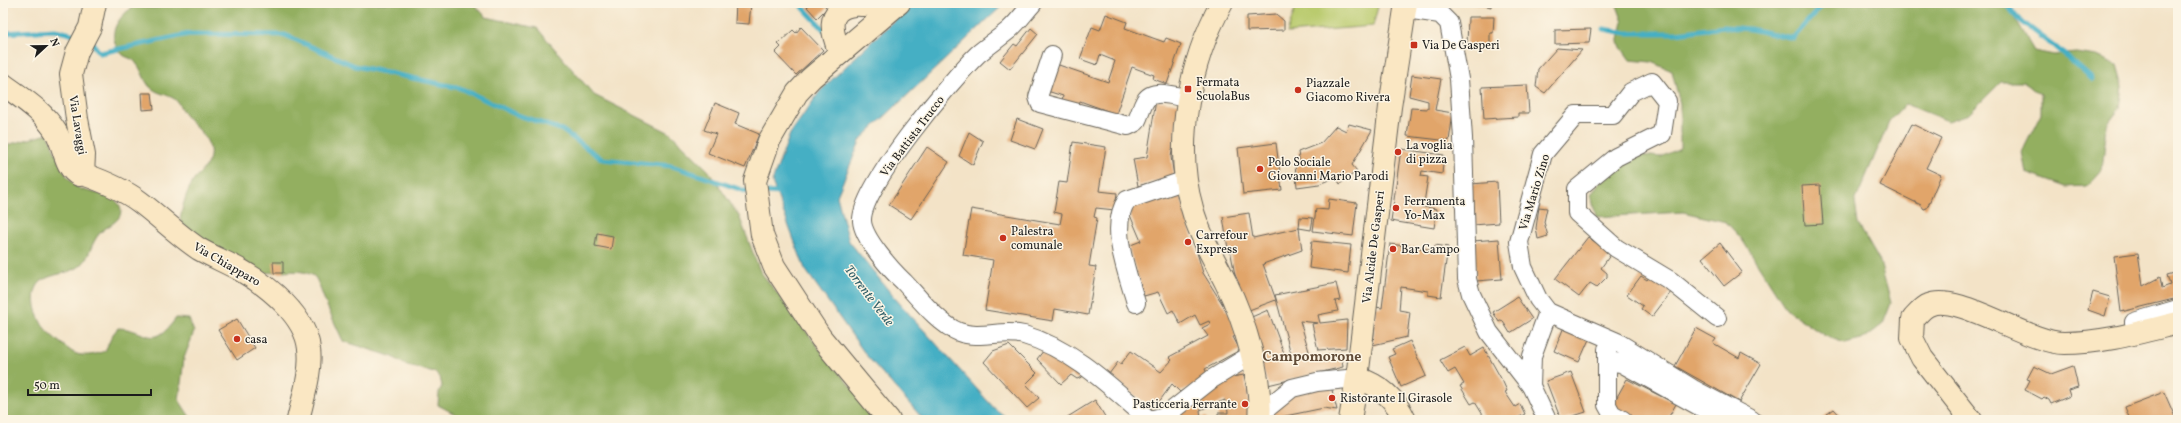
<svg xmlns="http://www.w3.org/2000/svg" width="2181" height="423" font-family="Vollkorn,serif">
  <style>
    .green { fill: #bacb6e; stroke: #6b7445 }
    .forest { fill: #93af61; stroke: #58663e }
    .water { fill: #45afc4; stroke: #306670 }
    .lines { fill: none; stroke-linecap: round; stroke-linejoin: round }
    .stream { stroke: #45afc4; stroke-width: 5 }
    .building { fill: #e1a56b }
    .street-casing { stroke: #676258; stroke-width: 20 }
    .secondary-casing { stroke: #676258; stroke-width: 24 }
    .street { stroke: #fff; stroke-width: 18 }
    .secondary { stroke: #fae7c3; stroke-width: 22 }
    .poi-dot { fill: #c8321e; stroke: #fcf5e5; stroke-width: 1.5 }
    .labels { text-anchor: middle; stroke-width: 3; stroke-linejoin: round; paint-order: stroke }
    .poi-label { font-size: 12px; fill: #1c1c1c; stroke: #fcf5e5; text-anchor: start }
    .street-label { font-size: 12px; fill: #1c1c1c; stroke: #fcf5e5 }
    .water-label { font-size: 13px; font-style: italic; fill: #2e5e68; stroke: #fcf5e5 }
    .quarter-label { font-size: 14px; font-weight: bold; fill: #614c38; stroke: #fcf5e5 }
  </style>
  <rect width="100%" height="100%" fill="#fcf5e5"/>
  <filter id="ink" filterUnits="userSpaceOnUse"><feTurbulence type="fractalNoise" baseFrequency=".025" numOctaves="2"/><feDisplacementMap in="SourceGraphic" scale="8" xChannelSelector="R" yChannelSelector="G"/><feConvolveMatrix kernelMatrix="1 2 1 2 8 2 1 2 1" color-interpolation-filters="sRGB"/></filter>
  <filter id="wash" filterUnits="userSpaceOnUse"><feTurbulence type="fractalNoise" baseFrequency=".012" numOctaves="4" result="noise"/><feDisplacementMap in="SourceGraphic" scale="16" xChannelSelector="R" yChannelSelector="G"/><feGaussianBlur stdDeviation="0.9" result="paint"/><feColorMatrix in="noise" values="0 0 0 0 0 0 0 0 0 0 0 0 0 0 0 0 0 1.4 0 .05"/><feComposite in="paint" operator="in"/></filter>
  <g filter="url(#wash)">
    <rect width="100%" height="100%" fill="#f3e3c7"/>
    <polygon class="green" points="1297,3 1379,3 1373,26 1287,33"/>
    <g class="forest">
      <path d="M 162,3 L 299,3 L 312,8 L 319,3 L 473,3 L 486,17 L 537,28 L 594,95 L 670,133 L 708,170 L 739,216 L 760,271 L 825,356 L 879,420 L 466,420 L 438,405 L 439,392 L 442,386 L 440,377 L 435,372 L 407,366 L 393,357 L 343,341 C 335,323 326,306 320,288 C 318,284 317,277 312,275 C 298,267 276,275 261,272 C 244,269 188,235 180,220 C 182,209 185,195 191,185 C 197,173 213,165 210,149 C 207,134 194,126 185,115 C 181,110 179,101 173,98 C 164,93 157,94 149,86 C 143,79 142,69 136,63 C 133,58 127,58 123,55 C 104,36 117,18 134,6 L 154,8 L 161,6 Z"/>
      <polygon points="1616,3 2012,3 2011,12 2034,51 2054,55 2076,53 2097,56 2117,65 2123,86 2120,108 2107,125 2102,170 2087,186 2066,187 2026,173 2022,152 2041,114 2041,94 2023,82 2001,82 1969,114 1948,121 1905,104 1890,120 1855,202 1858,224 1880,262 1891,303 1883,324 1865,338 1845,343 1825,336 1787,310 1741,238 1726,222 1683,212 1596,217 1591,195 1603,177 1639,155 1661,157 1680,148 1680,104 1672,71 1651,62 1630,60 1618,43 1623,22"/>
      <path d="M 48,134 C 55,150 62,176 77,187 C 87,195 121,191 121,212 C 120,222 105,227 100,233 C 91,242 89,260 80,266 C 70,274 54,273 43,280 C 27,291 36,319 47,331 C 54,338 63,345 71,351 C 80,358 95,355 105,351 L 113,334 L 118,328 C 148,329 152,352 176,318 L 189,319 L 194,332 L 184,358 L 179,400 L 192,420 L 3,420 L 3,146 Z"/>
    </g>
    <polygon class="water" points="912,3 1005,3 861,139 837,196 849,241 893,296 994,408 1010,420 924,420 866,355 805,269 772,182 790,134 820,91"/>
    <g class="lines">
      <g class="stream">
        <polyline points="799,3 827,33"/>
        <polyline points="2006,3 2017,18 2053,45 2092,79"/>
        <polyline points="1604,29 1626,33 1676,33 1724,27 1750,29 1793,38 1824,3"/>
        <polyline points="3,33 55,30 79,36"/>
        <polyline points="90,40 100,53 189,34 285,35 355,66 460,88 515,114 562,130 602,159 672,166 745,191 750,192"/>
        <polyline points="762,192 782,193"/>
      </g>
    </g>
    <g id="blocks">
      <g class="building">
        <polygon points="736,3 751,4 749,24 735,23"/>
        <polygon points="811,3 822,3 827,8 817,18 807,7"/>
        <polygon points="1474,3 1491,3 1491,7"/>
        <polygon points="1106,14 1127,22 1125,28 1164,42 1166,38 1181,44 1167,84 1153,79 1154,75 1132,67 1116,114 1080,101 1078,107 1062,101 1063,96 1044,90 1053,63 1108,82 1115,61 1100,55 1097,65 1080,59 1092,27 1100,30"/>
        <polygon points="1276,14 1284,21 1284,30 1247,31 1247,16"/>
        <polygon points="1468,17 1494,17 1493,33 1490,33 1490,48 1467,47"/>
        <polygon points="801,27 823,50 796,75 775,53 781,47 778,44 793,30 796,33"/>
        <polygon points="1031,28 1038,34 1010,69 1000,61 1014,44 1017,46"/>
        <polygon points="1591,29 1589,43 1555,44 1555,30"/>
        <polygon points="1557,48 1582,50 1545,93 1536,87 1538,69"/>
        <polygon points="1412,75 1441,79 1435,110 1453,113 1449,141 1407,136 1411,108 1428,109 1428,101 1409,96"/>
        <polygon points="1527,85 1529,113 1518,113 1518,117 1484,119 1482,87"/>
        <polygon points="142,93 152,93 154,109 143,110"/>
        <polygon points="1156,100 1180,104 1171,157 1174,176 1138,186 1133,159 1147,157"/>
        <polygon points="715,103 739,113 735,124 759,134 745,168 708,153 716,134 704,130"/>
        <polygon points="1017,119 1043,129 1035,149 1010,140"/>
        <polygon points="1349,124 1372,130 1352,165 1357,171 1340,184 1336,177 1319,184 1297,187 1295,164 1300,164 1298,152 1321,143 1336,126 1346,131"/>
        <polygon points="1912,124 1941,138 1926,168 1941,175 1927,208 1924,209 1921,205 1880,185"/>
        <polygon points="969,132 983,141 973,165 959,156"/>
        <polygon points="1073,142 1106,147 1099,191 1117,193 1115,210 1096,208 1094,217 1097,218 1089,266 1096,267 1088,315 1055,309 1053,321 985,310 993,260 963,255 971,209 1060,224 1062,214 1054,212 1059,182 1067,183"/>
        <polygon points="1276,143 1282,190 1243,194 1238,148"/>
        <polygon points="927,147 949,162 911,219 889,205"/>
        <polygon points="1401,149 1444,155 1442,174 1422,171 1421,176 1428,177 1424,203 1417,202 1417,206 1437,209 1434,228 1391,221"/>
        <polygon points="1497,182 1499,223 1473,225 1471,184"/>
        <polygon points="1820,185 1823,224 1805,225 1802,186"/>
        <polygon points="1179,191 1203,273 1230,316 1237,336 1233,337 1240,350 1205,369 1209,378 1180,392 1172,384 1153,410 1109,374 1118,362 1121,364 1131,351 1161,372 1172,360 1169,357 1208,336 1202,328 1210,324 1209,321 1200,325 1195,315 1180,324 1173,310 1168,313 1158,292 1144,296 1128,246 1141,241 1127,208"/>
        <polygon points="1329,199 1357,203 1353,236 1313,231 1316,209 1328,210"/>
        <polygon points="1539,207 1547,208 1544,222 1548,236 1538,239 1536,228"/>
        <polygon points="1249,213 1253,238 1299,228 1302,250 1263,264 1276,300 1249,310 1235,275 1230,249 1228,249 1223,217"/>
        <polygon points="1300,217 1313,218 1311,230 1299,228"/>
        <polygon points="597,233 613,236 611,249 595,246"/>
        <polygon points="1588,237 1611,254 1601,268 1607,273 1607,277 1597,287 1590,283 1579,297 1555,279"/>
        <polygon points="1499,239 1502,279 1476,281 1473,241"/>
        <polygon points="1312,241 1351,245 1348,273 1309,268"/>
        <polygon points="1720,243 1742,272 1724,286 1702,258"/>
        <polygon points="1390,244 1434,250 1435,245 1448,247 1441,297 1428,295 1428,291 1401,287 1399,310 1410,312 1407,337 1373,345 1376,307 1382,308"/>
        <polygon points="2138,253 2143,286 2160,277 2162,288 2170,285 2167,275 2178,272 2178,298 2121,312 2114,256"/>
        <polygon points="273,262 283,262 283,273 274,273"/>
        <polygon points="1641,276 1647,280 1650,276 1671,292 1652,317 1641,309 1643,306 1627,295"/>
        <polygon points="1336,283 1340,300 1335,301 1338,311 1318,315 1320,323 1347,320 1346,348 1318,350 1312,324 1318,323 1300,321 1311,358 1341,353 1343,367 1268,385 1247,319 1268,310 1285,356 1291,354 1275,295"/>
        <polygon points="2093,292 2110,297 2105,316 2088,310"/>
        <polygon points="1517,297 1532,319 1510,333 1502,320 1499,322 1493,312"/>
        <polygon points="237,319 255,348 237,360 218,330"/>
        <polygon points="1564,327 1590,337 1579,362 1554,351"/>
        <polygon points="1696,328 1716,339 1713,343 1739,358 1741,353 1761,364 1739,402 1675,366"/>
        <polygon points="1410,341 1426,376 1401,387 1388,357 1395,354 1392,349"/>
        <polygon points="1009,345 1037,373 1026,384 1039,398 1027,408 984,362 993,351"/>
        <polygon points="1465,347 1470,356 1484,348 1503,382 1507,391 1505,392 1515,407 1520,404 1525,414 1514,420 1486,420 1475,402 1471,404 1460,386 1464,384 1455,369 1448,373 1440,360"/>
        <polygon points="1044,350 1089,374 1077,379 1071,375 1061,384 1037,359"/>
        <polygon points="2034,366 2051,374 2073,366 2078,387 2068,390 2070,396 2051,404 2049,400 2044,397 2042,399 2025,390 2030,380 2027,379"/>
        <polygon points="1571,372 1586,412 1561,420 1546,381"/>
        <polygon points="1244,375 1249,400 1249,420 1218,420 1218,413 1228,413 1227,404 1225,404 1225,400 1200,410 1201,418 1206,417 1207,420 1173,420 1213,380"/>
        <polygon points="1627,379 1676,404 1667,420 1639,420 1612,406"/>
        <polygon points="1331,386 1337,410 1324,408 1266,420 1290,394"/>
        <polygon points="2164,392 2175,417 2168,420 2130,420 2125,407"/>
        <polygon points="1095,400 1107,420 1068,420 1066,418"/>
        <polygon points="1834,409 1844,420 1819,420"/>
      </g>
    </g>
  </g>
  <g filter="url(#ink)">
    <use href="#blocks" fill-opacity="0" stroke="#676258" stroke-width="1"/>
    <g class="lines">
      <g class="street-casing">
        <g id="street">
          <path d="M 1033,3 C 1025,12 1018,22 1009,30 C 999,38 988,46 978,54 C 952,79 860,188 862,221 C 863,238 891,270 904,282 C 918,297 940,325 959,332 C 980,340 1003,329 1024,335 C 1073,349 1112,388 1149,420"/>
          <polyline points="1406,9 1440,14 1449,23 1459,79 1463,138 1467,279 1471,294 1489,332 1531,386 1547,420"/>
          <path d="M 1052,55 L 1038,97 L 1040,103 L 1128,126 L 1136,122 C 1140,115 1141,108 1145,101 C 1153,87 1177,97 1190,99"/>
          <path d="M 1136,303 C 1128,274 1108,227 1127,200 L 1186,180"/>
          <polyline points="1717,318 1671,281 1616,248 1577,213 1577,189 1616,157 1662,134 1667,101 1652,82 1631,92 1613,115 1576,115 1543,154 1519,242 1523,267 1538,299 1548,312 1617,342 1693,389 1752,420"/>
          <polyline points="2134,322 2178,309"/>
          <polyline points="1607,349 1607,405 1612,414 1623,420"/>
          <polyline points="1607,361 1621,363 1724,420"/>
          <polyline points="1531,386 1532,356 1548,312"/>
          <polyline points="1260,414 1292,388 1317,382 1357,378"/>
          <polyline points="1150,420 1165,416 1212,379 1251,355"/>
        </g>
      </g>
      <g class="secondary-casing">
        <g id="secondary">
          <path d="M 1222,3 C 1190,60 1173,144 1192,208 C 1199,234 1214,259 1226,283 C 1244,319 1263,379 1259,420"/>
          <path d="M 840,53 C 832,34 824,9 854,5 C 861,4 868,7 875,3"/>
          <path d="M 3,84 C 23,99 43,111 56,132 C 64,145 65,169 79,175 L 83,174"/>
          <path d="M 83,174 C 103,181 123,189 140,202 C 160,217 178,235 199,249 C 213,257 228,263 242,271 C 268,286 306,316 309,349 C 312,371 303,398 298,420"/>
          <polyline points="83,174 84,155 77,119 71,74 77,52 90,27 95,3"/>
          <path d="M 1357,378 C 1380,385 1395,398 1405,420"/>
          <polyline points="889,420 821,338 774,266 762,235 755,181 769,141 797,93 811,78 899,3"/>
          <polyline points="1350,420 1357,378 1390,107 1406,3"/>
          <path d="M 1971,420 L 1922,358 L 1912,338 L 1913,319 C 1917,315 1923,307 1929,305 C 1957,292 2028,343 2064,343 C 2103,343 2141,332 2178,323"/>
        </g>
      </g>
      <use href="#street" class="street"/>
      <use href="#secondary" class="secondary"/>
    </g>
  </g>
  <g class="poi-dot">
    <rect x="1410" y="41" width="8" height="8" rx="2"/>
    <rect x="1184" y="85" width="8" height="8" rx="2"/>
    <circle cx="1298" cy="90" r="4"/>
    <circle cx="1398" cy="152" r="4"/>
    <circle cx="1260" cy="169" r="4"/>
    <circle cx="1396" cy="208" r="4"/>
    <circle cx="1003" cy="238" r="4"/>
    <circle cx="1188" cy="242" r="4"/>
    <circle cx="1393" cy="249" r="4"/>
    <circle cx="237" cy="339" r="4"/>
    <circle cx="1332" cy="398" r="4"/>
    <circle cx="1245" cy="404" r="4"/>
  </g>
  <g class="labels">
    <g class="poi-label">
      <text x="1422" y="49">Via De Gasperi</text>
      <text x="1196" y="86">Fermata<tspan x="1196" dy="14">ScuolaBus</tspan></text>
      <text x="1306" y="87">Piazzale<tspan x="1306" dy="14">Giacomo Rivera</tspan></text>
      <text x="1406" y="149">La voglia<tspan x="1406" dy="14">di pizza</tspan></text>
      <text x="1268" y="166">Polo Sociale<tspan x="1268" dy="14">Giovanni Mario Parodi</tspan></text>
      <text x="1404" y="205">Ferramenta<tspan x="1404" dy="14">Yo-Max</tspan></text>
      <text x="1011" y="235">Palestra<tspan x="1011" dy="14">comunale</tspan></text>
      <text x="1196" y="239">Carrefour<tspan x="1196" dy="14">Express</tspan></text>
      <text x="1401" y="253">Bar Campo</text>
      <text x="245" y="343">casa</text>
      <text x="1340" y="402">Ristorante Il Girasole</text>
      <text x="1237" y="408" text-anchor="end">Pasticceria Ferrante</text>
    </g>
    <g class="street-label">
      <text transform="translate(78 125) rotate(81)" y="4">Via Lavaggi</text>
      <text transform="translate(912 136) rotate(-53)" y="4">Via Battista Trucco</text>
      <text transform="translate(1534 192) rotate(-73)" y="4">Via Mario Zino</text>
      <text transform="translate(1373 247) rotate(-83)" y="4">Via Alcide De Gasperi</text>
      <text transform="translate(227 264) rotate(30)" y="4">Via Chiapparo</text>
    </g>
    <g class="water-label">
      <text transform="translate(870 295) rotate(53)" y="5">Torrente Verde</text>
    </g>
    <g class="quarter-label">
      <text x="1312" y="361">Campomorone</text>
    </g>
  </g>
  <rect width="2181" height="423" fill="none" stroke="#fcf5e5" stroke-width="16"/>
  <g transform="translate(46 46) rotate(68)" stroke="#fcf5e5" stroke-width="3" paint-order="stroke">
  <path d="M0-3L7 15L0 10L-7 15Z" fill="#1c1c1c"/>
  <text y="-6" font-size="11" font-weight="bold" text-anchor="middle" fill="#1c1c1c">N</text>
  </g>
  <path d="M28 389v6h123v-6" fill="none" stroke="#1c1c1c" stroke-width="2"/>
  <text x="34" y="389" font-size="12" fill="#1c1c1c" stroke="#fcf5e5" stroke-width="3" paint-order="stroke">50 m</text>
</svg>
